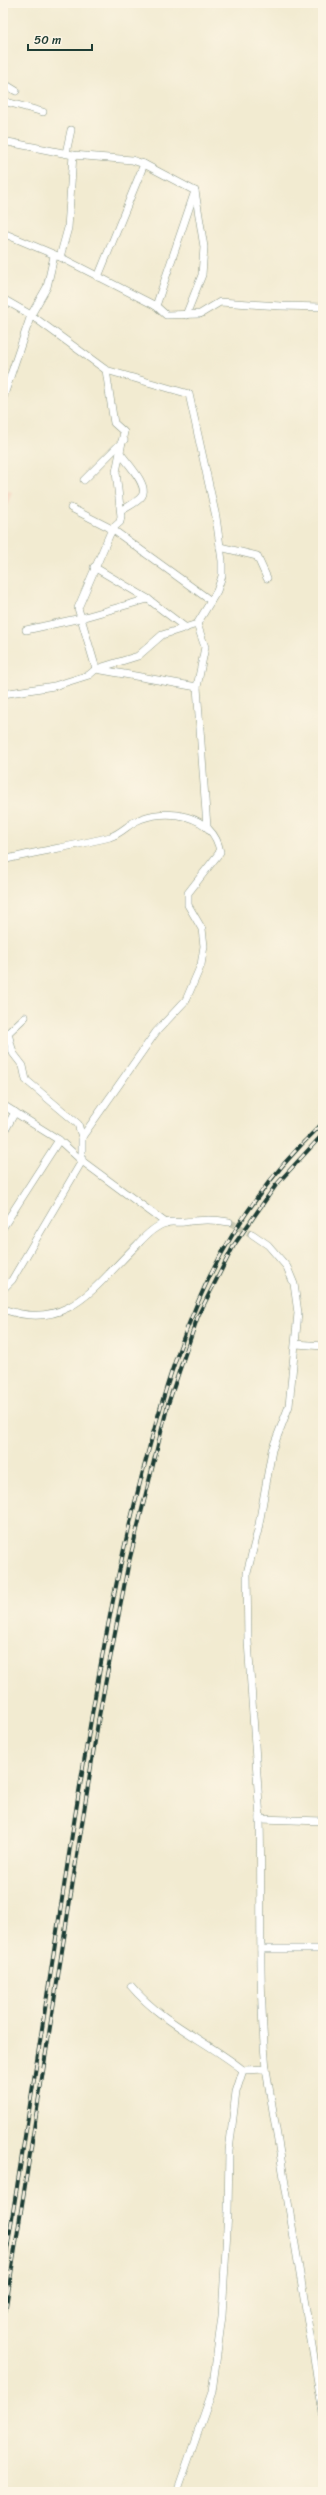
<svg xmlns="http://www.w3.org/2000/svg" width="326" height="2495" font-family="Sriracha,sans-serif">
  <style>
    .built { fill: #f3d4bf }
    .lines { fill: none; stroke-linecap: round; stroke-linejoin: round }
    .street-tunnel { stroke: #c8c8b2; stroke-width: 7; stroke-dasharray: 7 3.5; stroke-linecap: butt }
    .street-casing { stroke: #889482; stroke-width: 8 }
    .street { stroke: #fff; stroke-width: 7 }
    .rail-casing { stroke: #1f3d34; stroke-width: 4 }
    .rail { stroke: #fcf5e5; stroke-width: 2.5; stroke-dasharray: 8; stroke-linecap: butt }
  </style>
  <rect width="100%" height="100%" fill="#fcf5e5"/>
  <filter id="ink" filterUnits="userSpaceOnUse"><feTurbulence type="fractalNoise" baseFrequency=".025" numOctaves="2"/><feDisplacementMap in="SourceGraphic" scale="8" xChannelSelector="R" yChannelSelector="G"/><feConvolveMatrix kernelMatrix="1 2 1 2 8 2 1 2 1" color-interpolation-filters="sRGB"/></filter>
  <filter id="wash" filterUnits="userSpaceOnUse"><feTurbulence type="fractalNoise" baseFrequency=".012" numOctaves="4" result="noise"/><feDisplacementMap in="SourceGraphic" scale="16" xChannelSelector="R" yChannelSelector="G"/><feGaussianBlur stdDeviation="0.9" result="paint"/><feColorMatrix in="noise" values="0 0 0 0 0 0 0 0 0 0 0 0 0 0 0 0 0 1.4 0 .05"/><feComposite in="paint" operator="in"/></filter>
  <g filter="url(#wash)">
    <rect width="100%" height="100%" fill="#f2ebd1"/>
    <polygon class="built" points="3,489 12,492 3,517"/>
  </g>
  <g filter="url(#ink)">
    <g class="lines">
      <polyline class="street-tunnel" points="229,1222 252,1234"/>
      <g class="street-casing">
        <g id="street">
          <polyline points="3,83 16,91"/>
          <polyline points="3,101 43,112"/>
          <polyline points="3,141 73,155 132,160 144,164 98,277"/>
          <polyline points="66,153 71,130"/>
          <polyline points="144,164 195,191 156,306"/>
          <polyline points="3,233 60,257 156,306 166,315 200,314 220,302 281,306 323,307"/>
          <polyline points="60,257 68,228 73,155"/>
          <polyline points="3,299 31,315 106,370 189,394 216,517 222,561 222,576 217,591 197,624 162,635 138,656 96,669 89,675 54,686 3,694"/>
          <polyline points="186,315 202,275 204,247 195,191"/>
          <polyline points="3,398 31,315 47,287 54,256"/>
          <path d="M 121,454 C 127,463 149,485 142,496 C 138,502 127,507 121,511"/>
          <polyline points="84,480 124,440"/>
          <polyline points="71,508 112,529 120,522 121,516 116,472 124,432 114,423 113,417 106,370"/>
          <polyline points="220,547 257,556 267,578"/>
          <polyline points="94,567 148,599 186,628"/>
          <polyline points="148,599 81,618 78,608 112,529 211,601"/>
          <polyline points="197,624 205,647 197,687 207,827"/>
          <polyline points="26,630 81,618 96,669 197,687"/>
          <path d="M 3,860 C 39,851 75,846 110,837 C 120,834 128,825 136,821 C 166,807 214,814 220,852 L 188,893 L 188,905 L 202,929 L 204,946 L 201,965 L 186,1000 L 156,1032 L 82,1137 L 82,1161 L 12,1280 L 3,1289"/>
          <polyline points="25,1017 8,1033 13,1053 23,1066 26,1080 78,1124 82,1137"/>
          <polyline points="3,1105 59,1140 82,1161 166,1223"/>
          <polyline points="3,1134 15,1112"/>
          <polyline points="3,1227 59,1140"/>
          <polyline points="252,1234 268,1245 287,1267 294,1284 298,1313 289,1406 272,1450 258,1530 247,1573 248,1641 260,1819 323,1821"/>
          <path d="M 3,1309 C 69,1333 96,1284 137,1245 C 144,1237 155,1226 166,1223 C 171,1221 178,1223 184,1222 C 200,1220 212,1219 229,1222"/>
          <polyline points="296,1344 323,1346"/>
          <polyline points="261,1949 323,1949"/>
          <path d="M 131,1986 C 162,2023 207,2041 243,2070"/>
          <polyline points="266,2069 323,2413"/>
          <path d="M 177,2492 L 212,2392 L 222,2316 L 228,2212 L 229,2151 L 236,2092 L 243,2070 L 266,2069 C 258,1986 262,1903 260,1819"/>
        </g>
      </g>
      <use href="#street" class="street"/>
      <g class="rail-casing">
        <g id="rail">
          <path d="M 3,2275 C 26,2130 49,1986 71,1841 C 91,1718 110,1596 142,1475 C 178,1336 215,1225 323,1123"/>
          <polyline points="3,2325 99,1716 128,1566 168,1404 198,1316 234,1245 276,1185 323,1134"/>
        </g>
      </g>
      <use href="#rail" class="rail"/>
    </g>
  </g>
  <rect width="326" height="2495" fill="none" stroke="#fcf5e5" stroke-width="16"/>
  <path d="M28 44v6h64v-6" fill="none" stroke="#1f3d34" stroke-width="2"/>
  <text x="34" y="44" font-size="12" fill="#1f3d34" stroke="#fcf5e5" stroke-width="3" paint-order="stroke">50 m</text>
</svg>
